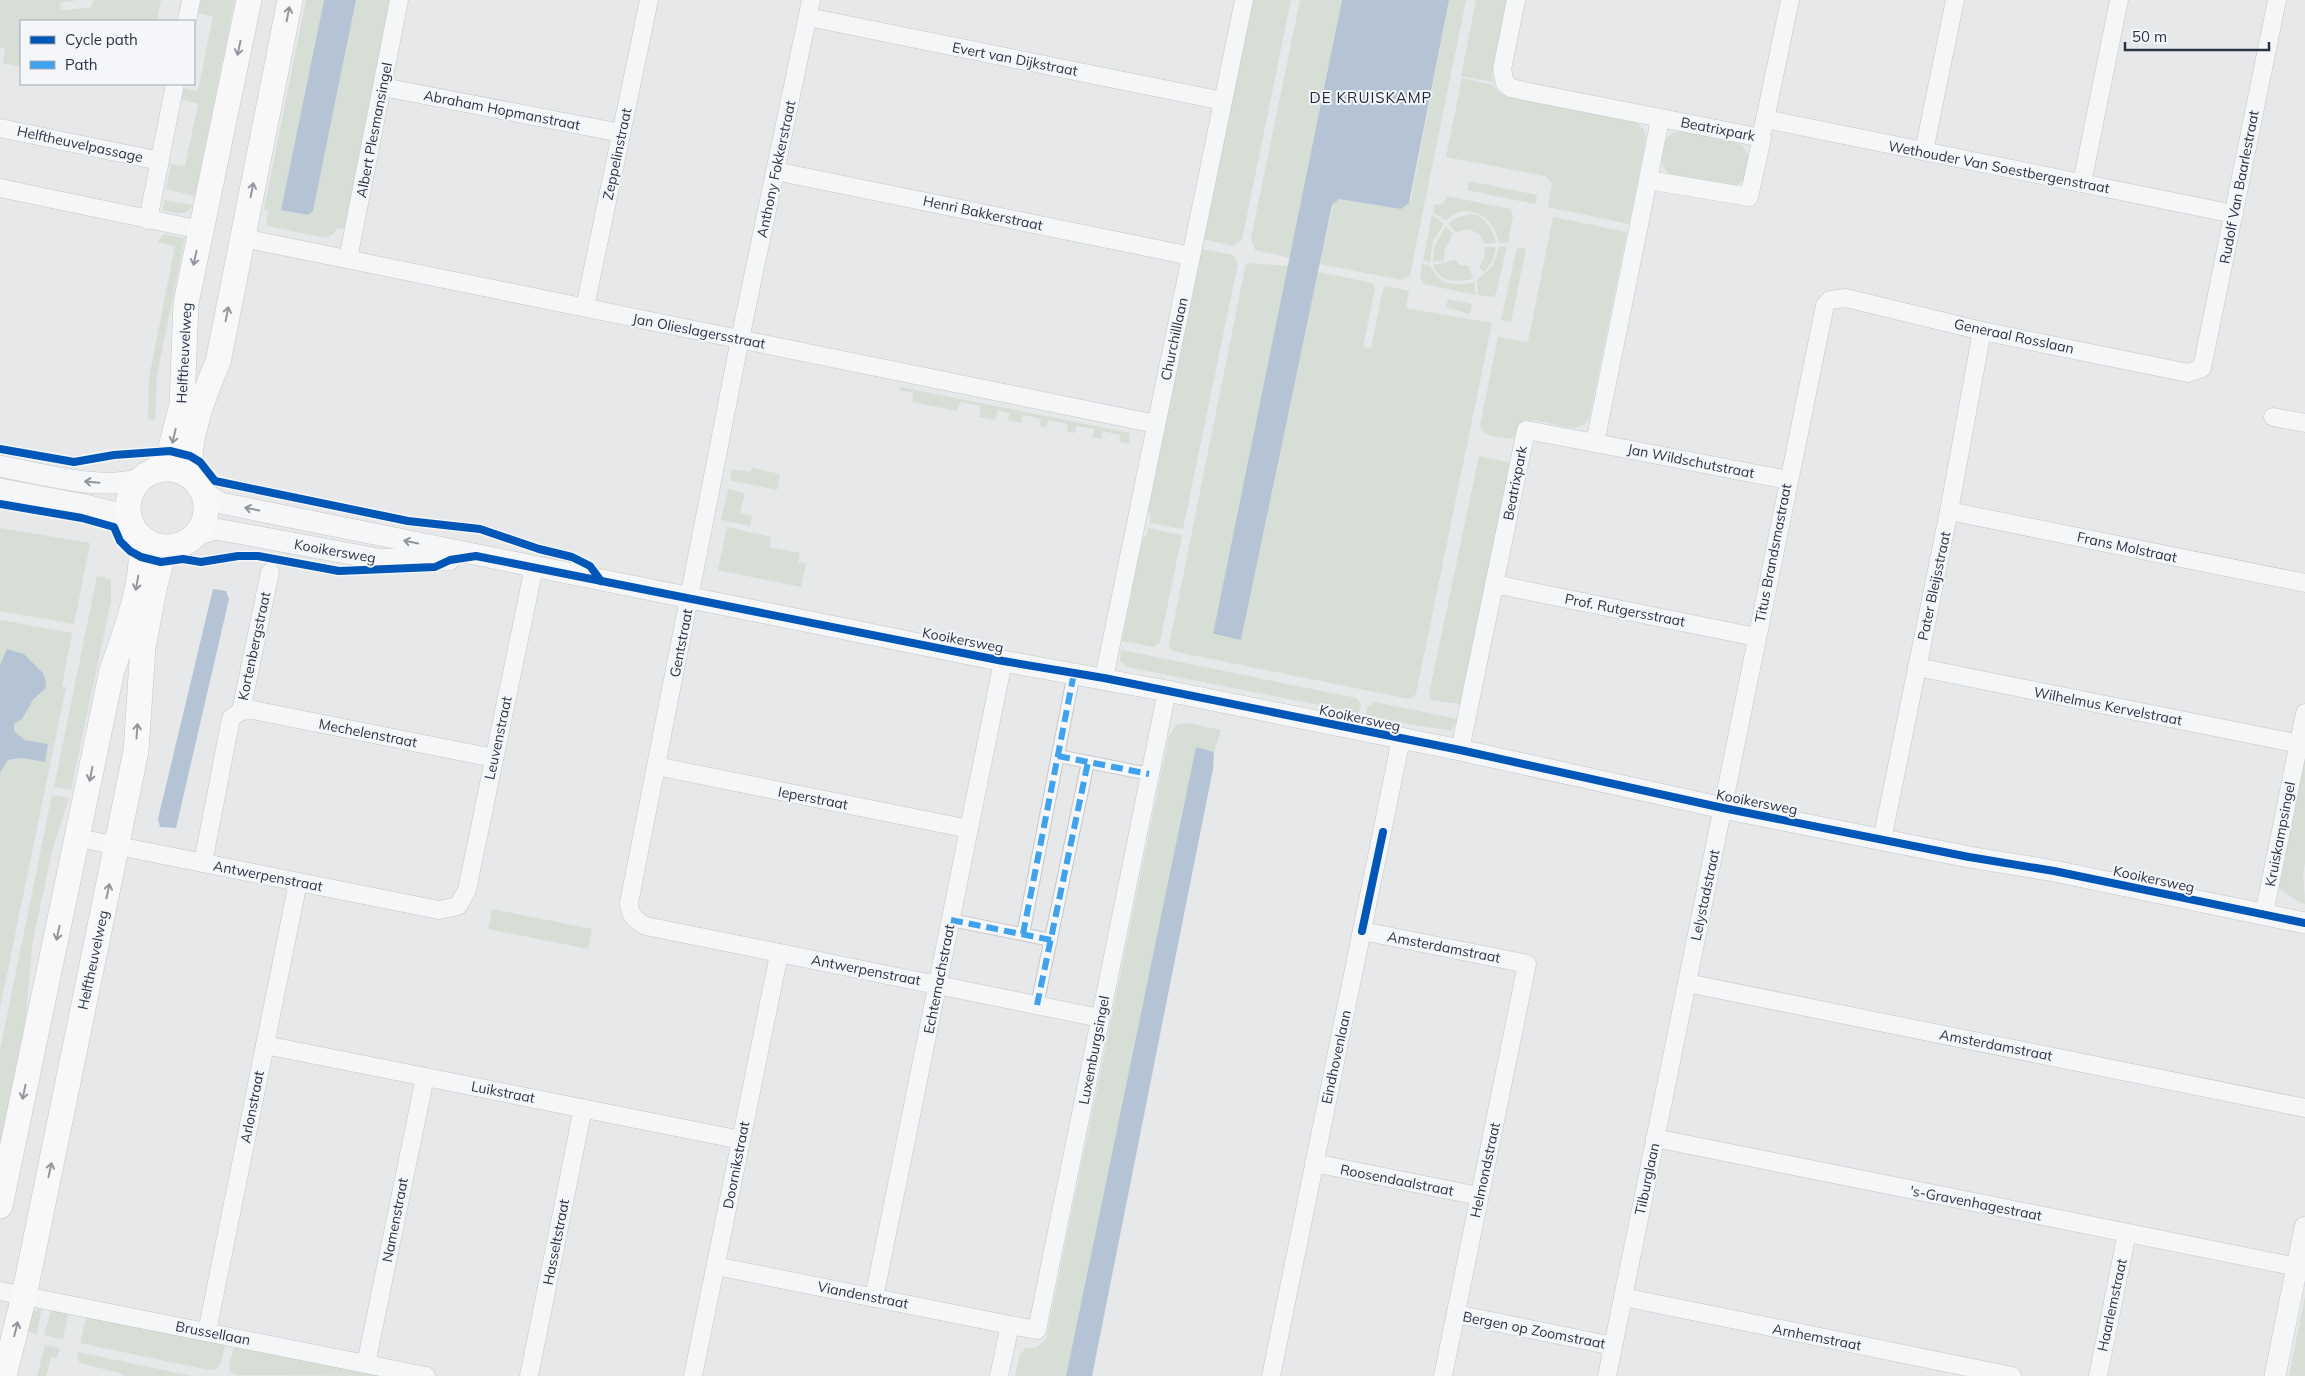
<svg xmlns="http://www.w3.org/2000/svg" width="2305" height="1376" font-family="Mulish,sans-serif">
  <style>
    .green { fill: #d6ded6 }
    .water { fill: #b4c4d5 }
    .lines { fill: none; stroke-linecap: round; stroke-linejoin: round }
    .pedestrian-casing { stroke: #c4c6c8; stroke-width: 14 }
    .minor-casing { stroke: #c4c6c8; stroke-width: 19 }
    .tertiary-casing { stroke: #c4c6c8; stroke-width: 22 }
    .secondary-casing { stroke: #c4c6c8; stroke-width: 26 }
    .pedestrian { stroke: #f5f6f7; stroke-width: 12 }
    .minor { stroke: #f5f6f7; stroke-width: 18 }
    .tertiary { stroke: #f5f6f7; stroke-width: 21 }
    .secondary { stroke: #f8f8f8; stroke-width: 25 }
    .quiet { stroke: #3ea3ec; stroke-width: 6; stroke-dasharray: 12 6; stroke-linecap: butt }
    .cycleway-casing { stroke: #f4f6f9; stroke-width: 11 }
    .cycleway { stroke: #0057b8; stroke-width: 8 }
    .oneway { stroke: #92969e }
    .oneway2 { stroke: #90959e }
    .labels { text-anchor: middle; stroke-width: 4; stroke-linejoin: round; paint-order: stroke }
    .street-label { font-size: 14px; fill: #2b3445; stroke: #f4f6f9 }
    .neighbourhood-label { font-size: 15px; letter-spacing: 1px; fill: #1d2536; stroke: #f4f6f9 }
  </style>
  <rect width="100%" height="100%" fill="#e6e8ea"/>
  <g class="green">
    <polygon points="0,0 78,0 60,3 61,11 91,7 94,0 161,0 157,21 21,21 21,67 3,63 5,49 0,48"/>
    <polygon points="201,0 235,0 195,196 166,189 171,164 185,166 198,104 180,99 182,88 198,91 213,16 198,13"/>
    <polygon points="306,0 324,0 281,210 308,215 313,211 356,0 391,0 344,229 337,228 333,234 326,238 267,226 266,222 269,211 264,209"/>
    <polygon points="1253,0 1291,0 1242,240 1232,246 1204,239"/>
    <polygon points="1300,0 1342,0 1291,258 1255,250 1251,238"/>
    <polygon points="1449,0 1466,0 1410,275 1402,280 1320,264 1334,201 1339,199 1401,209 1411,200"/>
    <polygon points="1476,0 1508,0 1492,75 1493,82 1461,76"/>
    <polygon points="1462,78 1493,85 1501,94 1637,123 1644,130 1646,138 1629,224 1548,207 1552,183 1545,176 1446,157"/>
    <path d="M 1682,131 L 1737,142 C 1746,149 1750,154 1748,165 C 1746,173 1745,181 1737,185 C 1726,190 1680,178 1668,173 C 1654,159 1661,132 1682,131 Z"/>
    <polygon points="1469,181 1537,195 1535,204 1467,190"/>
    <path d="M 1447,196 L 1510,209 L 1513,217 L 1508,243 L 1499,243 C 1494,217 1468,199 1446,221 L 1433,212 L 1434,205 L 1443,204 Z"/>
    <path d="M 164,200 L 193,205 C 186,218 174,213 162,210 Z"/>
    <path d="M 1469,214 C 1485,215 1493,229 1496,243 L 1485,244 L 1480,235 L 1470,229 L 1456,232 L 1448,224 L 1454,219 Z"/>
    <polygon points="1432,215 1444,224 1433,241 1430,262 1423,261"/>
    <path d="M 1553,217 L 1627,232 L 1590,415 C 1577,452 1524,393 1514,439 C 1502,437 1483,438 1480,425 L 1498,337 L 1528,342 Z"/>
    <polygon points="1446,226 1453,234 1445,249 1444,260 1433,262 1434,247"/>
    <polygon points="163,234 185,238 157,375 155,421 148,419 149,377 175,246 158,242"/>
    <polygon points="1507,246 1496,294 1492,297 1478,295 1477,280 1493,266 1499,247"/>
    <polygon points="1485,247 1496,247 1493,260 1484,272 1479,267 1484,258"/>
    <polygon points="1517,247 1526,249 1511,322 1501,320"/>
    <polygon points="1202,249 1233,255 1238,263 1183,529 1150,523 1151,516 1148,511"/>
    <path d="M 1455,260 L 1460,265 L 1468,265 L 1473,279 C 1457,282 1439,283 1433,265 Z"/>
    <polygon points="1246,263 1289,266 1213,635 1241,640 1318,272 1373,283 1375,289 1363,347 1371,348 1383,289 1386,286 1409,291 1406,308 1492,323 1416,694 1409,699 1172,651 1169,646"/>
    <path d="M 1422,264 L 1430,265 C 1437,285 1456,287 1474,282 L 1475,295 L 1424,284 L 1420,276 Z"/>
    <polygon points="1448,299 1472,304 1470,314 1446,308"/>
    <polygon points="900,387 1130,433 1129,444 1119,442 1120,435 1103,431 1101,439 1093,437 1094,429 1077,426 1075,433 1067,432 1068,424 1048,420 1046,428 1040,426 1041,419 1023,415 1021,423 1008,420 1010,413 998,410 995,420 979,417 981,406 960,402 957,411 912,402 913,393 899,390"/>
    <polygon points="1479,456 1511,463 1460,704 1431,700 1429,694"/>
    <polygon points="752,468 780,474 777,490 730,480 732,469 750,472"/>
    <polygon points="728,489 745,493 740,513 752,516 750,526 721,520"/>
    <polygon points="727,527 771,537 770,547 800,553 798,562 806,564 801,587 718,570"/>
    <polygon points="0,528 90,543 74,624 0,611"/>
    <polygon points="1148,528 1182,535 1160,642 1154,647 1122,641 1142,540 1147,534"/>
    <polygon points="97,576 111,579 111,601 71,790 54,787"/>
    <path d="M 0,620 L 72,633 L 62,686 L 66,687 L 0,1008 L 0,773 L 8,760 L 22,758 L 45,762 L 48,744 L 25,740 L 14,731 L 13,724 C 25,716 28,703 40,695 L 43,673 L 24,654 L 7,649 L 0,665 Z"/>
    <polygon points="1121,650 1356,698 1361,704 1359,713 1127,667 1120,661"/>
    <polygon points="1375,702 1457,719 1451,731 1385,720 1366,714 1367,707"/>
    <polygon points="1188,723 1221,730 1214,752 1196,748 1066,1376 1015,1376 1020,1354 1026,1348 1036,1348 1046,1339 1169,736 1176,725"/>
    <path d="M 2305,755 L 2305,863 L 2303,873 L 2305,904 C 2294,901 2289,893 2278,889 Z"/>
    <polygon points="52,795 69,798 52,851 32,945 26,1016 0,1147 0,1050"/>
    <polygon points="492,909 592,929 588,949 488,929"/>
    <polygon points="2305,1296 2305,1376 2289,1376"/>
    <polygon points="42,1308 37,1334 23,1330 32,1312"/>
    <polygon points="52,1308 69,1311 63,1339 44,1335"/>
    <polygon points="87,1315 226,1341 221,1363 216,1369 209,1370 80,1343"/>
    <polygon points="235,1344 382,1376 237,1375 230,1372 229,1365"/>
    <polygon points="45,1345 60,1348 57,1358 51,1357 46,1376 37,1376"/>
    <polygon points="78,1352 192,1376 123,1376 123,1374 80,1363 77,1358"/>
  </g>
  <g class="water">
    <polygon points="324,0 356,0 313,211 308,215 281,210"/>
    <polygon points="1342,0 1449,0 1409,203 1401,209 1339,199 1332,205 1241,640 1213,634"/>
    <polygon points="213,589 226,591 229,599 176,828 160,827 158,819"/>
    <polygon points="7,649 24,654 43,673 46,682 45,689 33,700 22,719 14,724 14,731 25,740 48,744 45,762 22,758 8,760 0,773 0,665"/>
    <polygon points="1196,747 1214,752 1213,769 1092,1376 1066,1376"/>
  </g>
  <g class="lines">
    <g class="pedestrian-casing">
      <g id="pedestrian">
        <polyline points="1058,756 1149,774"/>
        <polyline points="951,920 1051,940"/>
        <polyline points="1023,934 1074,673"/>
        <polyline points="1037,1005 1088,762"/>
      </g>
    </g>
    <g class="minor-casing">
      <g id="minor">
        <path d="M 811,0 L 740,339 L 629,903 C 630,915 635,921 646,926 L 1100,1018"/>
        <polyline points="1516,0 1502,69 1505,83 1511,88 1529,92 1762,138 1749,197 1648,180 1660,119"/>
        <polyline points="808,17 1223,101"/>
        <polyline points="187,21 191,0"/>
        <polyline points="383,87 621,133"/>
        <polyline points="1765,119 2234,214"/>
        <polyline points="0,128 160,161"/>
        <polyline points="1763,129 1790,0"/>
        <polyline points="1924,151 1955,0"/>
        <polyline points="775,171 1191,256"/>
        <polyline points="2082,183 2119,0"/>
        <polyline points="0,188 201,230"/>
        <polyline points="148,220 175,84"/>
        <polyline points="243,238 1156,424"/>
        <polyline points="348,259 399,0"/>
        <polyline points="585,307 649,0"/>
        <polyline points="2273,417 2305,423"/>
        <polyline points="1595,443 1788,480"/>
        <polyline points="1949,511 2305,583"/>
        <polyline points="1494,584 1756,637"/>
        <polyline points="1917,667 2299,744"/>
        <polyline points="1104,678 1244,0"/>
        <polyline points="241,711 253,710 494,758"/>
        <polyline points="1460,750 1526,430 1595,443 1648,180"/>
        <polyline points="656,766 969,829"/>
        <polyline points="78,838 439,910 458,906 467,890 534,567"/>
        <polyline points="1882,840 1949,511 1982,331"/>
        <polyline points="203,863 231,718 241,711 270,572"/>
        <polyline points="2264,914 2305,713"/>
        <polyline points="1362,931 1527,964 1443,1376"/>
        <polyline points="1687,983 2305,1108"/>
        <polyline points="265,1045 741,1140"/>
        <polyline points="1655,1138 2297,1267"/>
        <polyline points="1314,1163 1479,1196"/>
        <polyline points="716,1266 1010,1325"/>
        <polyline points="0,1291 426,1376"/>
        <polyline points="1623,1297 2012,1376"/>
        <polyline points="874,1298 1003,661"/>
        <polyline points="1456,1314 1613,1346"/>
        <polyline points="207,1332 298,882"/>
        <polyline points="366,1364 425,1077"/>
        <polyline points="529,1376 583,1108"/>
        <polyline points="693,1376 779,954"/>
        <polyline points="999,1376 1010,1325 1037,1330 1167,691"/>
        <polyline points="1271,1376 1401,739"/>
        <polyline points="1607,1376 1825,305 1830,300 1846,298 1982,331 2188,373 2202,368 2277,0"/>
        <polyline points="2098,1376 2127,1233"/>
      </g>
    </g>
    <g class="tertiary-casing">
      <g id="tertiary">
        <path d="M 0,466 C 42,474 99,491 140,479"/>
        <polyline points="0,489 85,505 121,514 130,522"/>
        <polyline points="203,492 221,503 1003,661 1167,691 1460,750 1723,808 1969,857 2054,871 2305,923"/>
        <polyline points="196,535 216,529 378,559 449,560"/>
        <polyline points="2275,1376 2305,1227"/>
      </g>
    </g>
    <g class="secondary-casing">
      <g id="secondary">
        <circle cx="167" cy="508" r="39"/>
        <polyline points="154,471 164,462 170,451 182,404 186,303 249,0"/>
        <path d="M 193,477 C 182,450 206,389 218,362 L 290,0"/>
        <path d="M 0,1206 L 112,670 C 124,636 150,570 138,535"/>
        <polyline points="4,1376 24,1296 136,751 143,647 155,585 161,562 175,546"/>
      </g>
    </g>
    <use href="#pedestrian" class="pedestrian"/>
    <use href="#minor" class="minor"/>
    <use href="#tertiary" class="tertiary"/>
    <use href="#secondary" class="secondary"/>
    <g class="quiet">
      <polyline points="1058,756 1149,774"/>
      <polyline points="951,920 1051,940"/>
      <polyline points="1023,934 1074,673"/>
      <polyline points="1037,1005 1088,762"/>
    </g>
    <g class="cycleway-casing">
      <g id="cycleway">
        <polyline points="0,449 74,462 114,455 170,451 190,456 200,462 215,481 408,521 480,529 539,549 572,557 590,566 601,581"/>
        <polyline points="0,504 82,518 114,527 120,541 130,551 141,557 161,562 183,559 201,562 238,556 258,556 339,571 435,567 450,560 476,556 1003,661 1104,678 1460,750 1723,808 1969,857 2054,871 2305,923"/>
        <polyline points="1362,931 1383,832"/>
      </g>
    </g>
    <use href="#cycleway" class="cycleway"/>
  </g>
  <defs><path id="oneway-shaft" d="M-6 0H5M1.5-3L5.5 0L1.5 3" fill="none" stroke-width="1.6" stroke-linecap="round" stroke-linejoin="round" transform="scale(1.25)"/></defs>
  <g class="oneway">
    <use href="#oneway-shaft" transform="translate(288 14) rotate(-79)"/>
    <use href="#oneway-shaft" transform="translate(239 48) rotate(102)"/>
    <use href="#oneway-shaft" transform="translate(252 190) rotate(-79)"/>
    <use href="#oneway-shaft" transform="translate(195 258) rotate(102)"/>
    <use href="#oneway-shaft" transform="translate(227 314) rotate(-79)"/>
    <use href="#oneway-shaft" transform="translate(174 436) rotate(103)"/>
    <use href="#oneway-shaft" transform="translate(137 583) rotate(100)"/>
    <use href="#oneway-shaft" transform="translate(137 731) rotate(-86)"/>
    <use href="#oneway-shaft" transform="translate(91 774) rotate(101)"/>
    <use href="#oneway-shaft" transform="translate(108 891) rotate(-78)"/>
    <use href="#oneway-shaft" transform="translate(58 933) rotate(102)"/>
    <use href="#oneway-shaft" transform="translate(24 1092) rotate(102)"/>
    <use href="#oneway-shaft" transform="translate(50 1170) rotate(-78)"/>
    <use href="#oneway-shaft" transform="translate(16 1329) rotate(-76)"/>
  </g>
  <g class="oneway2">
    <use href="#oneway-shaft" transform="translate(92 482) rotate(-175)"/>
    <use href="#oneway-shaft" transform="translate(252 509) rotate(-168)"/>
    <use href="#oneway-shaft" transform="translate(411 542) rotate(-168)"/>
  </g>
  <g class="labels">
    <g class="street-label">
      <text transform="translate(1015 59) rotate(11)" y="5">Evert van Dijkstraat</text>
      <text transform="translate(502 110) rotate(11)" y="5">Abraham Hopmanstraat</text>
      <text transform="translate(1718 129) rotate(11)" y="5">Beatrixpark</text>
      <text transform="translate(374 130) rotate(-79)" y="5">Albert Plesmansingel</text>
      <text transform="translate(80 144) rotate(12)" y="5">Helftheuvelpassage</text>
      <text transform="translate(617 154) rotate(-78)" y="5">Zeppelinstraat</text>
      <text transform="translate(1999 167) rotate(11)" y="5">Wethouder Van Soestbergenstraat</text>
      <text transform="translate(776 169) rotate(-78)" y="5">Anthony Fokkerstraat</text>
      <text transform="translate(2239 187) rotate(-79)" y="5">Rudolf Van Baarlestraat</text>
      <text transform="translate(983 213) rotate(12)" y="5">Henri Bakkerstraat</text>
      <text transform="translate(699 331) rotate(11)" y="5">Jan Olieslagersstraat</text>
      <text transform="translate(2014 336) rotate(12)" y="5">Generaal Rosslaan</text>
      <text transform="translate(1174 339) rotate(-78)" y="5">Churchilllaan</text>
      <text transform="translate(184 353) rotate(-87)" y="5">Helftheuvelweg</text>
      <text transform="translate(1691 461) rotate(11)" y="5">Jan Wildschutstraat</text>
      <text transform="translate(1515 483) rotate(-79)" y="5">Beatrixpark</text>
      <text transform="translate(2127 547) rotate(12)" y="5">Frans Molstraat</text>
      <text transform="translate(335 551) rotate(10)" y="5">Kooikersweg</text>
      <text transform="translate(1773 553) rotate(-79)" y="5">Titus Brandsmastraat</text>
      <text transform="translate(1934 586) rotate(-78)" y="5">Pater Bleijsstraat</text>
      <text transform="translate(1625 610) rotate(11)" y="5">Prof. Rutgersstraat</text>
      <text transform="translate(963 640) rotate(11)" y="5">Kooikersweg</text>
      <text transform="translate(681 643) rotate(-79)" y="5">Gentstraat</text>
      <text transform="translate(254 646) rotate(-78)" y="5">Kortenbergstraat</text>
      <text transform="translate(2108 706) rotate(11)" y="5">Wilhelmus Kervelstraat</text>
      <text transform="translate(1360 718) rotate(12)" y="5">Kooikersweg</text>
      <text transform="translate(368 733) rotate(11)" y="5">Mechelenstraat</text>
      <text transform="translate(498 738) rotate(-78)" y="5">Leuvenstraat</text>
      <text transform="translate(813 798) rotate(11)" y="5">Ieperstraat</text>
      <text transform="translate(1757 802) rotate(11)" y="5">Kooikersweg</text>
      <text transform="translate(2280 834) rotate(-79)" y="5">Kruiskampsingel</text>
      <text transform="translate(268 876) rotate(11)" y="5">Antwerpenstraat</text>
      <text transform="translate(2154 879) rotate(12)" y="5">Kooikersweg</text>
      <text transform="translate(1705 895) rotate(-78)" y="5">Lelystadstraat</text>
      <text transform="translate(1444 947) rotate(11)" y="5">Amsterdamstraat</text>
      <text transform="translate(93 960) rotate(-78)" y="5">Helftheuvelweg</text>
      <text transform="translate(866 970) rotate(11)" y="5">Antwerpenstraat</text>
      <text transform="translate(939 979) rotate(-79)" y="5">Echternachstraat</text>
      <text transform="translate(1996 1045) rotate(11)" y="5">Amsterdamstraat</text>
      <text transform="translate(1094 1050) rotate(-79)" y="5">Luxemburgsingel</text>
      <text transform="translate(1336 1057) rotate(-78)" y="5">Eindhovenlaan</text>
      <text transform="translate(503 1092) rotate(11)" y="5">Luikstraat</text>
      <text transform="translate(252 1107) rotate(-79)" y="5">Arlonstraat</text>
      <text transform="translate(736 1165) rotate(-79)" y="5">Doornikstraat</text>
      <text transform="translate(1485 1170) rotate(-78)" y="5">Helmondstraat</text>
      <text transform="translate(1647 1179) rotate(-78)" y="5">Tilburglaan</text>
      <text transform="translate(1397 1180) rotate(11)" y="5">Roosendaalstraat</text>
      <text transform="translate(1976 1203) rotate(11)" y="5">'s-Gravenhagestraat</text>
      <text transform="translate(395 1220) rotate(-79)" y="5">Namenstraat</text>
      <text transform="translate(556 1242) rotate(-79)" y="5">Hasseltstraat</text>
      <text transform="translate(863 1295) rotate(11)" y="5">Viandenstraat</text>
      <text transform="translate(2112 1305) rotate(-78)" y="5">Haarlemstraat</text>
      <text transform="translate(1534 1330) rotate(11)" y="5">Bergen op Zoomstraat</text>
      <text transform="translate(213 1333) rotate(11)" y="5">Brussellaan</text>
      <text transform="translate(1817 1337) rotate(11)" y="5">Arnhemstraat</text>
    </g>
    <g class="neighbourhood-label">
      <text x="1371" y="103">DE KRUISKAMP</text>
    </g>
  </g>
  <rect x="20" y="20" width="175" height="65" fill="#f4f6f9" stroke="#a4a8b1"/>
  <rect x="30" y="36" width="25" height="8" fill="#0057b8" stroke="#a4a8b1"/>
  <text x="65" y="45" font-size="15" fill="#2b3445">Cycle path</text>
  <rect x="30" y="61" width="25" height="8" fill="#3ea3ec" stroke="#a4a8b1"/>
  <text x="65" y="70" font-size="15" fill="#2b3445">Path</text>
  <path d="M2125 42v8h144v-8" fill="none" stroke="#2b3445" stroke-width="2.5"/>
  <text x="2132" y="42" font-size="15" fill="#2b3445" stroke="#f4f6f9" stroke-width="4" paint-order="stroke">50 m</text>
</svg>
